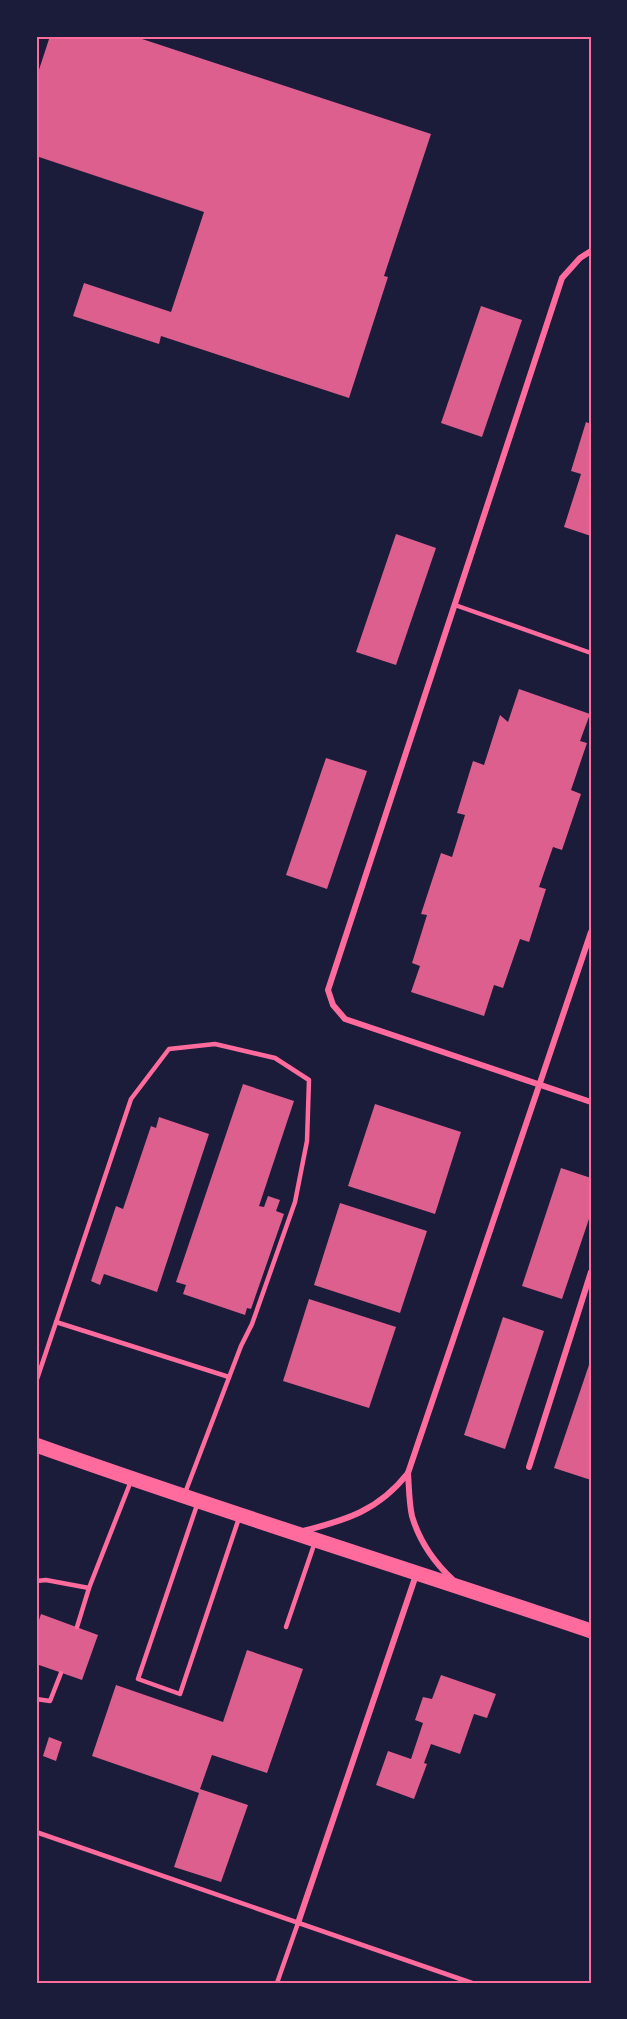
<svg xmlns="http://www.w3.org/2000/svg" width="627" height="2019" font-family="'Alegreya Sans',sans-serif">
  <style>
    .building { fill: #dd5f8e }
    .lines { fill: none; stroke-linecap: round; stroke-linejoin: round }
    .service { stroke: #ff6b9d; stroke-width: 4.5 }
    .minor { stroke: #ff6b9d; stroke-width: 6 }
    .primary { stroke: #ff6b9d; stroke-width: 15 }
    .neatline { fill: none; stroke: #ff6b9d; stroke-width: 2 }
  </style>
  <rect width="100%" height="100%" fill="#1b1b3a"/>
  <g class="building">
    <polygon points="50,36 133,36 431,134 384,276 388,277 349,398 161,336 159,344 73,316 84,283 171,312 204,212 36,156 36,79"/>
    <polygon points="481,306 522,320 482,437 441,423"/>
    <polygon points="586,422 591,424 591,536 564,527 581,474 571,471"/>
    <polygon points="396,534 436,548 396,665 356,652"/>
    <polygon points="519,689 590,714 580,741 587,743 571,790 581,794 562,850 553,847 539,887 546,889 529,942 520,939 503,988 494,985 484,1016 411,992 420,966 412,963 427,915 421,914 441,853 452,857 465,815 457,813 473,761 484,765 500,715 508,722"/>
    <polygon points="326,758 367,771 327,889 286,875"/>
    <polygon points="243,1084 294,1101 259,1206 264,1207 268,1196 280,1200 276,1211 284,1214 251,1309 247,1308 245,1315 183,1294 186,1285 176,1282"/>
    <polygon points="375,1104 461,1132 435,1214 348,1186"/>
    <polygon points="159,1117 209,1134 157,1292 104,1274 100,1285 91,1281 116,1206 123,1209 151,1126 156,1128"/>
    <polygon points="561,1168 591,1178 591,1213 562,1299 522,1286"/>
    <polygon points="340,1203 427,1231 400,1313 314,1285"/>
    <polygon points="309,1299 396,1327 369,1408 283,1381"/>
    <polygon points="503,1317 544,1331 505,1449 464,1435"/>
    <polygon points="591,1359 591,1480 554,1468"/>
    <polygon points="41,1614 98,1635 82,1680 39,1665 36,1672 36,1629"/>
    <polygon points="247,1650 303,1669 267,1773 212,1755 200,1789 248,1805 221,1882 174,1867 199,1793 92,1756 116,1685 223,1722"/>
    <polygon points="441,1675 496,1694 487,1718 474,1714 460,1754 431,1744 424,1763 427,1764 414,1799 376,1785 388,1751 411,1759 423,1723 415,1720 423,1697 432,1699"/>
    <polygon points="49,1737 62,1742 56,1761 43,1756"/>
  </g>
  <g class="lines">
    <g class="service">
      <polyline points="455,605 591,653"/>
      <polyline points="56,1322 229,1377"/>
      <polyline points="36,1382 131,1099 169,1049 215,1044 275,1058 309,1080 307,1141 295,1202 252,1324 241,1346 185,1493"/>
      <polyline points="197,1505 138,1679 180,1694 239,1518"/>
      <polyline points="36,1581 46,1580 89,1588"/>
      <polyline points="77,1627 89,1588 131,1481"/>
      <polyline points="286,1627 315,1542"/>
      <polyline points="36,1699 50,1701 61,1673"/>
      <polyline points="36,1832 472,1983"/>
      <polyline points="277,1983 298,1923"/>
    </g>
    <g class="minor">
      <polyline points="591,251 580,258 562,278 328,990 333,1005 345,1019 591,1102"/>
      <polyline points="529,1467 591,1272"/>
      <path d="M 408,1473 C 409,1487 409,1503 412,1516 C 419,1540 434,1562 452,1579"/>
      <path d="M 303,1531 C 347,1520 379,1510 408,1473 L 591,932"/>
      <polyline points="298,1923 416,1575"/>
    </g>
    <path class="primary" d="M 36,1445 C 220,1511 406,1568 591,1631"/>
  </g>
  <rect width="627" height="2019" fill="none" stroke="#1b1b3a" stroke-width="75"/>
  <rect x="38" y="38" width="552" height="1944" class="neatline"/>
</svg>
